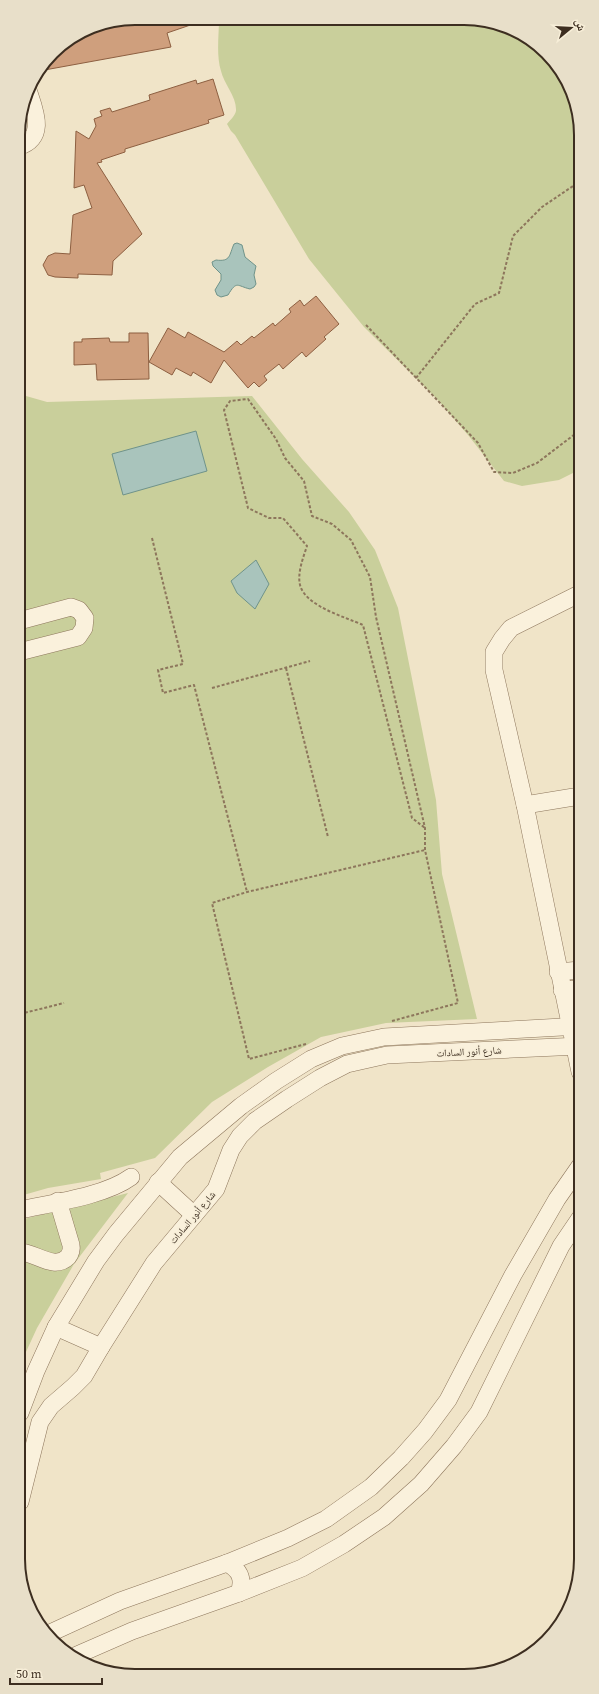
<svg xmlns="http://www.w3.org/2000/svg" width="599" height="1694" font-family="'Source Serif 4','Noto Naskh Arabic',serif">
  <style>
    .green { fill: #c9cf9b }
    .water { fill: #a9c4bc; stroke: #6f938a }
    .building { fill: #cf9f7d; stroke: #8d5f41 }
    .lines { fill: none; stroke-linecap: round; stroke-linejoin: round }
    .minor-casing { stroke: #8d765c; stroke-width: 18 }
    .path { stroke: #8d765c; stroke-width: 2; stroke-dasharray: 3 2; stroke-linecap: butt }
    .minor { stroke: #faf1dc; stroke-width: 17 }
    .labels { text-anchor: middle; stroke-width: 3; stroke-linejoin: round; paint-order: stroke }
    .street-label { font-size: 10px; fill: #3d2e20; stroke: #f7eed8 }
    .rim { fill: none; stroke: #3d2e20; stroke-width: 2 }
  </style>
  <rect width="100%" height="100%" fill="#f0e4c8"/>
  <g class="green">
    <path d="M 219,19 L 487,20 L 547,52 L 579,112 L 579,470 L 559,480 L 522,486 L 504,481 L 468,435 L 437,399 L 364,327 L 309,259 L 235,135 L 231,131 L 227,124 C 230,120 235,116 236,111 C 237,97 224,84 221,71 C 216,55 219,35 219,19 Z"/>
    <polygon points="19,394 47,402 252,396 302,459 349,512 375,550 398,608 436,800 442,874 477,1019 386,1023 321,1037 268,1067 212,1102 155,1158 100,1173 101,1179 48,1188 20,1196"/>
    <polygon points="128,1193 74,1264 37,1328 20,1365 20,1220"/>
  </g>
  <g class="water">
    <path d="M 237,243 L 242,245 L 245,257 L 256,266 L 254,275 L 256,284 L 254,287 L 250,289 C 237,286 237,280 228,295 L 221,297 L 217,295 L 215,290 L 221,280 L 221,274 L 213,266 L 212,262 L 216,260 C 231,262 229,255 234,244 Z"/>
    <polygon points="196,431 207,471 123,495 112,454"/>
    <polygon points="256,560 269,584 255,609 237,593 231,581"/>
  </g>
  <g class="building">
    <polygon points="135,18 204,18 205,20 167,33 171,47 39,71 58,47 90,27"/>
    <polygon points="213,79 224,115 208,120 209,123 125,149 125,152 101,160 102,162 97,163 142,234 113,261 112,275 78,274 78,278 55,277 48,275 43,265 48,256 55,253 70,254 73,215 92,208 84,185 74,188 76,131 89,139 96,126 94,119 102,116 100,111 110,108 112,112 150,100 149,95 196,80 197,84"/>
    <polygon points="316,296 339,324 324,337 326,339 306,357 302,352 283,369 279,364 264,376 267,380 259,387 254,382 248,388 224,360 211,383 193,372 191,376 176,368 172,375 149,362 168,328 185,338 188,332 224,352 237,341 241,345 252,336 254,338 273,323 275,326 291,312 289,309 300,300 304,306"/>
    <polygon points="129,333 148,333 149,379 97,380 96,364 74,365 74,342 82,342 82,339 109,338 110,342 129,342"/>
  </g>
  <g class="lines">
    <g class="minor-casing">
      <g id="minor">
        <path d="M 18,147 C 47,138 35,111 28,90"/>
        <polyline points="579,594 511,628 502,639 494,652 494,670 525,805 580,1072"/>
        <polyline points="19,621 71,607 79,610 85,618 84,628 78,637 19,652"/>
        <polyline points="525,805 580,796"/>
        <polyline points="558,972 580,970"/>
        <polyline points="562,990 580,989"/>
        <polyline points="158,1182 194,1215"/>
        <path d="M 20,1210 C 52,1203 105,1196 131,1177"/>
        <path d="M 20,1252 C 35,1252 54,1271 68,1257 C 71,1253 72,1250 71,1245 L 58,1201"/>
        <polyline points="56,1327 101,1347"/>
        <polyline points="20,1413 36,1371 56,1327 96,1261 116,1234 180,1157 241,1106 276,1081 311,1059 342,1046 384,1037 580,1026"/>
        <polyline points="20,1502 40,1422 51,1406 73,1387 84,1376 101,1347 154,1263 216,1189 231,1150 240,1136 255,1121 287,1099 320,1078 347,1064 387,1055 580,1046"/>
        <path d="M 227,1563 C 240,1570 244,1579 239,1593"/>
        <polyline points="48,1634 120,1601 227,1563 288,1538 326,1519 371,1487 401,1458 425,1431 448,1400 513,1275 557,1199 580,1166"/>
        <polyline points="77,1655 132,1631 239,1593 302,1568 344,1544 384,1517 421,1484 454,1446 479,1412 561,1246 580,1218"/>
      </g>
    </g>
    <g class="path">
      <polyline points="366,325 478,443 494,472 513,473 537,463 579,431"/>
      <polyline points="416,378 475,304 499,293 513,236 542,207 579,182"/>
      <polyline points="152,538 183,664 158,670 163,693 194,685 247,892"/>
      <polyline points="286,668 328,837"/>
      <polyline points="212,688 310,661"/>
      <polyline points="19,824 24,822"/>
      <polyline points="20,1014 64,1003"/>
      <path d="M 392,1021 L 458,1003 L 425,850 L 425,828 L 376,617 L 370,577 L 351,540 L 332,524 L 312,516 L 304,481 L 285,458 L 276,439 L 248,399 L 230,401 L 224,410 L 248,508 L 269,518 L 283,518 L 307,546 C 303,558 296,576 301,588 C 309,607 345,617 363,625 L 412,818 L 425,828"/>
      <polyline points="306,1044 249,1059 212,903 247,892 425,850"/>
    </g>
    <use href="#minor" class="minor"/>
  </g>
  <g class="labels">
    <g class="street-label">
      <text transform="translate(469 1051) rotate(-3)" y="4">شارع أنور السادات</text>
      <text transform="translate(192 1217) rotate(-50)" y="4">شارع أنور السادات</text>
    </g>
  </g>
  <path d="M0 0H599V1694H0ZM135 25H464A110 110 0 0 1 574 135V1559A110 110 0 0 1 464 1669H135A110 110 0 0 1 25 1559V135A110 110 0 0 1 135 25Z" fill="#e8dfc9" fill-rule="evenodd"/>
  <path class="rim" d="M135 25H464A110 110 0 0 1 574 135V1559A110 110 0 0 1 464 1669H135A110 110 0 0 1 25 1559V135A110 110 0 0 1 135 25Z"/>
  <g transform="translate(571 28) rotate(72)" stroke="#f7eed8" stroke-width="3" paint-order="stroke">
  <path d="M0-3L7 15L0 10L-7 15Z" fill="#3d2e20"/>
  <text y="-6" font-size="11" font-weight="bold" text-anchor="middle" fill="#3d2e20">ش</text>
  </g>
  <path d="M10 1678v6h92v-6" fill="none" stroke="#3d2e20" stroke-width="2"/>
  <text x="16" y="1678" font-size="12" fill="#3d2e20" stroke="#f7eed8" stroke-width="3" paint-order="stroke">50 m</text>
</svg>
